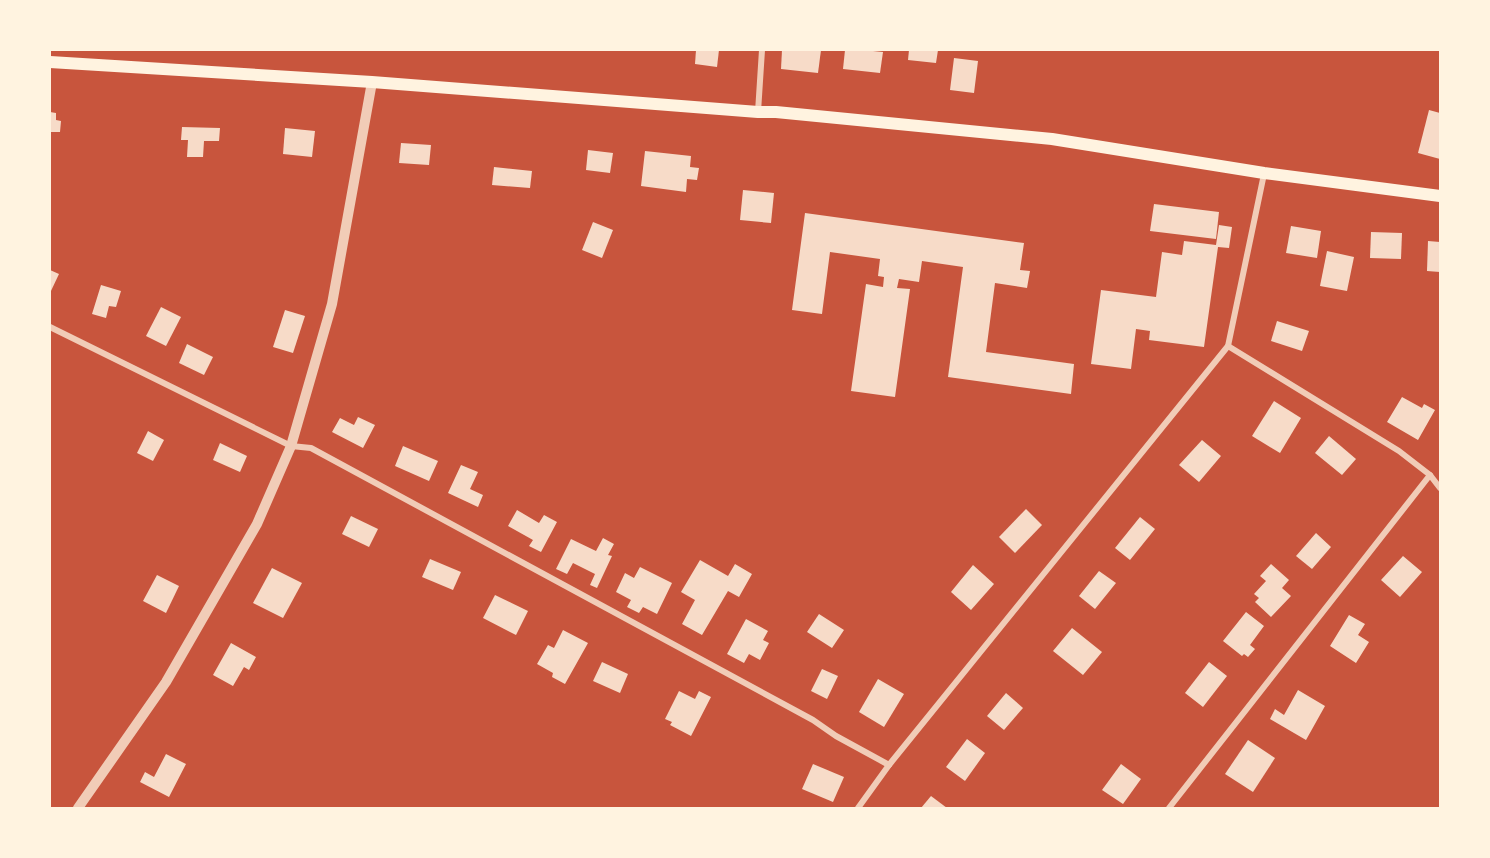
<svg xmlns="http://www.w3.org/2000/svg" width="1490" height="858" font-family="'Open Sans',sans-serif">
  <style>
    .building { fill: #f7dbc8 }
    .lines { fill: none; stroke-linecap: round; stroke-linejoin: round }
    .minor { stroke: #f1ccb7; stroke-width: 6 }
    .tertiary { stroke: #f1ccb7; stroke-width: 10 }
    .secondary { stroke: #fff3e0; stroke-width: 12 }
  </style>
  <rect width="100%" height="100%" fill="#c8553d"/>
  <g class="building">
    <polygon points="696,50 719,50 717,67 695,64"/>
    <polygon points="782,50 821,50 818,73 781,69"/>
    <polygon points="845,50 863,50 883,52 880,73 843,69"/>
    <polygon points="909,50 938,50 936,63 908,60"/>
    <polygon points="954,58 978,61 974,93 950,90"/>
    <polygon points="1429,110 1440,113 1440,159 1418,153"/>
    <polygon points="50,112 56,113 56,120 61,121 60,132 50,132"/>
    <polygon points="182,127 220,128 219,141 204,141 203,157 187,157 188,140 181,140"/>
    <polygon points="285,128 315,131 312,157 283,154"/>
    <polygon points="401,143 431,145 429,165 399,163"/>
    <polygon points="588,150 613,153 610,173 586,170"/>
    <polygon points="645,151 691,156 690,167 699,168 697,180 687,179 686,192 641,186"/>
    <polygon points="494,167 532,171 530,188 492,185"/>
    <polygon points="743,190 774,193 771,223 740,220"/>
    <polygon points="1154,204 1219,212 1216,239 1150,231"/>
    <polygon points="805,213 1024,243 1020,270 1030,271 1027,288 995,283 986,352 1074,364 1071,394 948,377 963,267 922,261 919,282 899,279 897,288 910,289 895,397 851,391 866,284 883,287 884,277 878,276 880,259 830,252 822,314 792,310"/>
    <polygon points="593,222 613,230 602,258 582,250"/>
    <polygon points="1219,225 1232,227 1229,248 1218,247 1204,347 1149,340 1150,331 1136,329 1131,369 1091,364 1101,290 1156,297 1162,252 1182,255 1184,241 1216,245"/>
    <polygon points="1291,226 1321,231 1317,258 1286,253"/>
    <polygon points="1371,232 1402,233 1401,259 1370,258"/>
    <polygon points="1428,241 1440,242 1440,272 1427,271"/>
    <polygon points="1327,251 1354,257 1347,291 1320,286"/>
    <polygon points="50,270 59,274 50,293"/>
    <polygon points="101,285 121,291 116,307 109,306 106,318 92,314"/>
    <polygon points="161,307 181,317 166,346 146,336"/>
    <polygon points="285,310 305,316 293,353 273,347"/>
    <polygon points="1277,321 1309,331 1302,351 1271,341"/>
    <polygon points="187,344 213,357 204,375 179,363"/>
    <polygon points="1402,397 1422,408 1424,404 1435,410 1418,440 1387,422"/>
    <polygon points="1274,401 1301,418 1280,453 1252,436"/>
    <polygon points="358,417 375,425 363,448 332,432 340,418 354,425"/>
    <polygon points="148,431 164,440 153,461 137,453"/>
    <polygon points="1329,436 1356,459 1342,475 1315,453"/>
    <polygon points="1202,440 1221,456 1199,482 1179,465"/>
    <polygon points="220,443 247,456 240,472 213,460"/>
    <polygon points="403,446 438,461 429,481 395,466"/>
    <polygon points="461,465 478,472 470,489 483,495 478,507 448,493"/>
    <polygon points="1026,509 1042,525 1015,553 999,537"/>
    <polygon points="517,510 539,523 544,515 557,522 541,552 529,546 533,540 508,526"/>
    <polygon points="351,516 378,529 369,547 342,534"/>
    <polygon points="1140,517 1155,529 1130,560 1115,548"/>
    <polygon points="1316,533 1331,547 1312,569 1296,556"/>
    <polygon points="603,538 614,544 608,555 612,556 597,588 590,585 595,574 573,563 567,574 556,569 571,539 596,551"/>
    <polygon points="1403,556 1422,572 1400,597 1381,580"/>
    <polygon points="430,559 461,572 453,590 422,577"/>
    <polygon points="700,560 728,576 735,564 752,574 739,597 728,591 702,635 682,624 695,600 681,592"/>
    <polygon points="1271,564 1289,580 1282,588 1291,596 1271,617 1255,602 1259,598 1254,594 1266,581 1260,576"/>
    <polygon points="973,565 994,584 971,610 951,592"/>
    <polygon points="640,567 672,583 657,614 643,607 639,613 627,607 631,600 616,592 625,573 634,578"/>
    <polygon points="272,568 302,583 283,618 253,603"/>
    <polygon points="1099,571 1116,583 1095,609 1079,596"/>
    <polygon points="157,575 179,586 166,613 143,601"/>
    <polygon points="495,595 528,611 516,635 483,618"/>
    <polygon points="1246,612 1264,626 1250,645 1255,649 1248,657 1244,654 1242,656 1223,641"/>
    <polygon points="819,614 844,630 832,648 807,632"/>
    <polygon points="1349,615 1365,624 1358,635 1369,642 1356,663 1330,646"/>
    <polygon points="746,619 768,631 763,640 769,643 760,660 749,654 744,663 727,654"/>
    <polygon points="1072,628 1102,652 1083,675 1053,651"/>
    <polygon points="563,630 588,643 565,684 552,677 553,673 537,664 548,645 554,648"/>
    <polygon points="231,643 256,657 249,670 244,667 233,686 213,675"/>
    <polygon points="602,662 628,674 620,693 593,681"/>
    <polygon points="1209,662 1227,676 1203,707 1185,693"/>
    <polygon points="822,669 838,676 827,699 811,691"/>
    <polygon points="878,679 904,694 884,727 859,712"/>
    <polygon points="1298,690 1325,706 1306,740 1270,719 1275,709 1284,715"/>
    <polygon points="679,691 695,699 699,691 711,697 691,736 670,725 672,722 665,719"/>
    <polygon points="1006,693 1023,708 1004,730 987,716"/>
    <polygon points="967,739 985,753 965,781 946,767"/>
    <polygon points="1248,740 1275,758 1253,792 1225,774"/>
    <polygon points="166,754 186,764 169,797 140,782 145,772 154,777"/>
    <polygon points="813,764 844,777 833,802 802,789"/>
    <polygon points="1121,764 1141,779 1123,804 1102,790"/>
    <polygon points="931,796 947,808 921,808"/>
  </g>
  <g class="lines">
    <g class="minor">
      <polyline points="758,112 762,50"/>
      <polyline points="50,327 291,446 311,448 813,720 836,736 889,765"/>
      <polyline points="1228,346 1399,451 1430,475 1440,488"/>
      <polyline points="858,808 889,765 1228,346 1264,174"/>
      <polyline points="1169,808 1430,475"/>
    </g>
    <polyline class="tertiary" points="78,808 166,682 257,524 291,446 332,304 372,82"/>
    <polyline class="secondary" points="50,62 372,82 758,112 776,112 1052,139 1264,173 1440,196"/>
  </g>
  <rect width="1490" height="858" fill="none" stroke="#fff3e0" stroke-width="102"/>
</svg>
